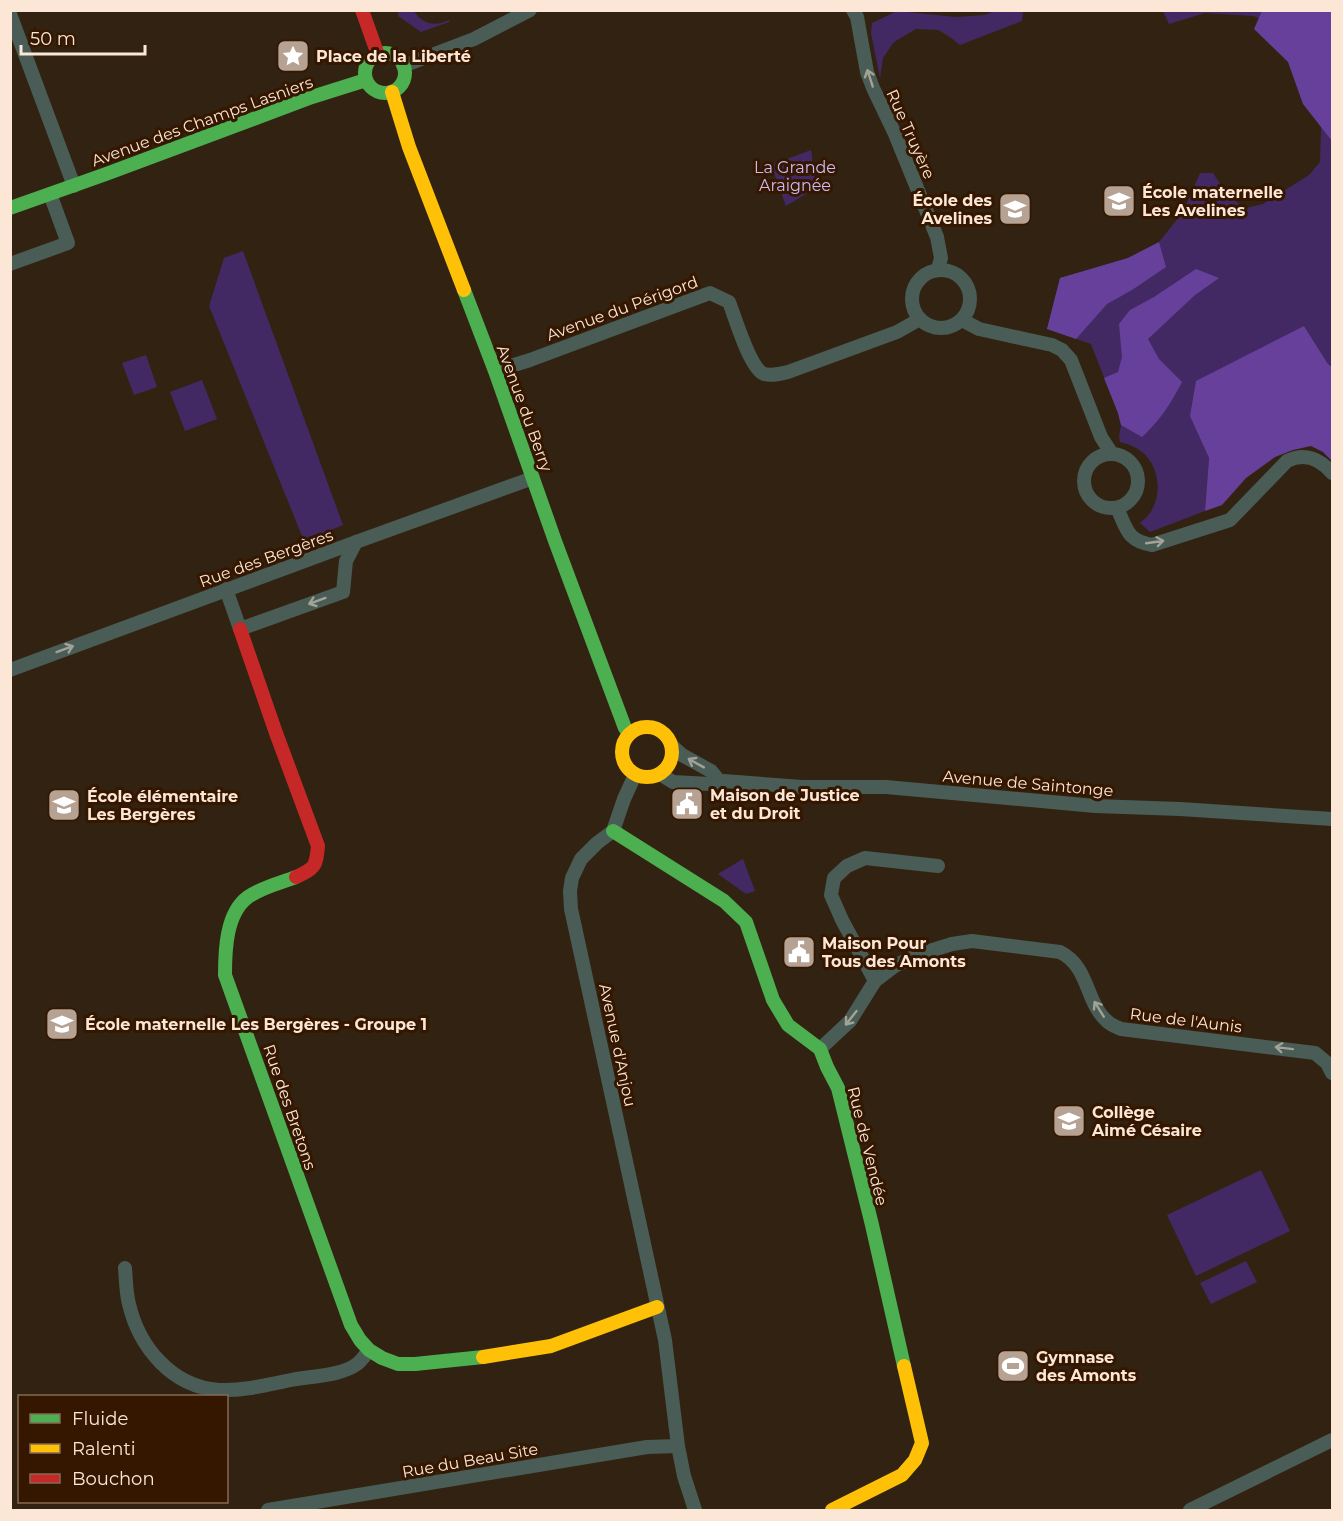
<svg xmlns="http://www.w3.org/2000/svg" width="1343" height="1521" font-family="Montserrat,sans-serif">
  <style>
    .green { fill: #422963 }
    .forest { fill: #67409b }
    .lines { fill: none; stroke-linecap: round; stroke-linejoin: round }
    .street { stroke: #495c55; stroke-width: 14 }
    .fast { stroke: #4caf50; stroke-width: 14 }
    .slow { stroke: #ffc107; stroke-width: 14 }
    .jam { stroke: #c62828; stroke-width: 14 }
    .oneway { stroke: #a2a296 }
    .labels { text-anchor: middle; stroke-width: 6; stroke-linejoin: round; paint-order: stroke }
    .poi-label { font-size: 16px; font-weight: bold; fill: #fce7d7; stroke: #351700; text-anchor: start }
    .street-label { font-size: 16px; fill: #fce7d7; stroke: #351700 }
    .park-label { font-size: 16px; fill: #cbbbf2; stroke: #351700 }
  </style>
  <rect width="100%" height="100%" fill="#322212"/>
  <g class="green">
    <path d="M 399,11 L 414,11 C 422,24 435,27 449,20 L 449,22 L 421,32 L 398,16 Z"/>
    <polygon points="897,11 956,17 984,15 995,11 1023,11 1022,21 960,45 950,37 938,30 916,29 894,42 883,58 880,78 871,33 872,23"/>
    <path d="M 1163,11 L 1332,11 L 1332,367 L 1328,364 L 1304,326 L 1190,415 L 1209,458 L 1205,511 L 1150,532 L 1140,523 C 1143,520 1147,517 1150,513 C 1163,494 1159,466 1142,452 C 1135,446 1127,444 1120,442 L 1119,437 L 1121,425 L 1118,413 L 1091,344 L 1047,329 L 1060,278 L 1128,258 L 1159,242 L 1183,212 L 1200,173 L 1213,173 L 1228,196 L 1246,208 L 1263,204 L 1309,175 L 1320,162 L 1322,98 L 1277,28 L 1254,16 L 1205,13 L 1169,24 Z"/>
    <polygon points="811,150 816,188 786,206 771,165"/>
    <polygon points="243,251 343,525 304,541 209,306 224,258"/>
    <polygon points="146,355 157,387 134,395 122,363"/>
    <polygon points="202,380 217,419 185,431 170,392"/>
    <polygon points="743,859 755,891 746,894 718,874"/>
    <polygon points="1261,1170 1290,1231 1196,1276 1167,1215"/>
    <polygon points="1246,1261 1257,1282 1211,1304 1200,1283"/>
  </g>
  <g class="forest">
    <polygon points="1262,11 1332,11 1332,141 1303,104 1288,62 1254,29"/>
    <polygon points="1159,242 1166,267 1132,290 1107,304 1076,339 1047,329 1060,278 1128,258"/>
    <path d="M 1196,269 L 1219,278 L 1195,295 L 1148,339 L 1159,359 L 1182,382 C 1170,405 1161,419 1142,437 L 1121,425 L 1118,413 L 1104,378 L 1118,372 L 1122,357 L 1119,324 L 1130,310 L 1154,297 Z"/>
    <polygon points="1304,326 1328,364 1332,367 1332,461 1323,452 1311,446 1293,450 1275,457 1246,478 1222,505 1205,511 1209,458 1190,416 1196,381"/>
  </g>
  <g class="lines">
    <g class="street">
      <polyline points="853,10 857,17 867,72 873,88 895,134 937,237 941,258 938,269"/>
      <polyline points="10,14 74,186"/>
      <polyline points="403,66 474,39 530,10"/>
      <polyline points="10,264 68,243 50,194"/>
      <circle cx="941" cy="299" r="29"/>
      <polyline points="962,320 979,329 1052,345 1062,350 1071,360 1101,437 1112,454"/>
      <path d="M 495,371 L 530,360 L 710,293 L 729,302 C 735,317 750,369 764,374 C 772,376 780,374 788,372 L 897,332 L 920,319"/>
      <circle cx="1111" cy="481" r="27"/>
      <path d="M 1117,508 C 1127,529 1127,541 1152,545 L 1230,520 L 1287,461 C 1305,452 1320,459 1332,473"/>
      <polyline points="226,589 240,629 343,592 346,561 356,542"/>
      <polyline points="10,670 356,542 533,478"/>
      <polyline points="671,745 682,755 711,771 720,782"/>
      <polyline points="660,774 673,782 710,784 724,781 802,787 886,787 1095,806 1180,809 1332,819"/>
      <polyline points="635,775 624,799 613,831 597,843 581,859 572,878 570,891 571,909 665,1340 678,1446 684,1476 695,1510"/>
      <polyline points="875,981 842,920 831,895 834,878 847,866 865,858 938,866"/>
      <path d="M 820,1049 L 850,1021 L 875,981 L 896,965 L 923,953 L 952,944 L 972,941 L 1060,952 C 1090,967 1085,1003 1108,1022 C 1111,1025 1117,1027 1121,1029 L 1315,1053 L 1327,1063 L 1332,1073"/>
      <path d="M 125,1268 C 126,1280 126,1293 129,1304 C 139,1347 172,1387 219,1390 C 243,1391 267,1385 291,1380 C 311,1376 341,1376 357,1364 C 362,1360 366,1354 369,1350"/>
      <polyline points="268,1510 647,1447 678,1446"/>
      <polyline points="1190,1510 1332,1440"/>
    </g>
    <g class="fast">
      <circle cx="385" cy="73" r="20"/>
      <polyline points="10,208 106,174 312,97 366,80"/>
      <polyline points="464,290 495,371 555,541 625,728 630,733"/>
      <polyline points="613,831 724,901 746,922 773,1000 788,1025 820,1049 827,1067 838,1088 872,1225 904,1366"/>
      <path d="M 296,877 C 280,883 262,887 248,897 C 226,913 225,950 225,975 L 351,1325 L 360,1340 L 369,1350 L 382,1358 L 398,1364 L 415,1364 L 483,1357"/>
    </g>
    <g class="slow">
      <polyline points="392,92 409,147 464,290"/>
      <circle cx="647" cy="752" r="25"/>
      <polyline points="483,1357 551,1346 657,1307"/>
      <polyline points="832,1510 902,1475 915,1460 922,1443 904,1366"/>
    </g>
    <g class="jam">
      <polyline points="362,10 378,55"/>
      <path d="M 240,629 L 276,733 L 318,846 C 316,867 315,868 296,877"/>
    </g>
  </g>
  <defs><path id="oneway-shaft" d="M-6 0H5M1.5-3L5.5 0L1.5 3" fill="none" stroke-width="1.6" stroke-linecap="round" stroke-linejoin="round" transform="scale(1.5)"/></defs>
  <g class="oneway">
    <use href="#oneway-shaft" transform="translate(870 78) rotate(-108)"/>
    <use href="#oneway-shaft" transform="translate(1155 542) rotate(-8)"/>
    <use href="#oneway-shaft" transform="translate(317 601) rotate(160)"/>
    <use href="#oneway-shaft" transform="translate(65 649) rotate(-20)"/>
    <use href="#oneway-shaft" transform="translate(696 763) rotate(-151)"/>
    <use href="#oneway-shaft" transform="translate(1099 1009) rotate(-122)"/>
    <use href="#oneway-shaft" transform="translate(851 1018) rotate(128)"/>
    <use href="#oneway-shaft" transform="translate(1284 1048) rotate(-173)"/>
  </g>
  <defs>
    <g id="sight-square" transform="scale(1.725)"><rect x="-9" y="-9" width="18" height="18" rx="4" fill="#b5a292" stroke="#351700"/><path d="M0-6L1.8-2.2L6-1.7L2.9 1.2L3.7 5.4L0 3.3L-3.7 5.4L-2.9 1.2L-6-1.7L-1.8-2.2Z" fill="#fff"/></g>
    <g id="school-square" transform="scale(1.725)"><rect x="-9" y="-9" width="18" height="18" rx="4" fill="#b5a292" stroke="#351700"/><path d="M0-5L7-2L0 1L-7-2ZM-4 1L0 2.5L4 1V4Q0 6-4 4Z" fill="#fff"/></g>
    <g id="civic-square" transform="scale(1.725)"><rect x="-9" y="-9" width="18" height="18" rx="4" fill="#b5a292" stroke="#351700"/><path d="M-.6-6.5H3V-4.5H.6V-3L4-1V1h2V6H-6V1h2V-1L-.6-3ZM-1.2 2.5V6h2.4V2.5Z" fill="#fff"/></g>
    <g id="stadium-square" transform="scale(1.725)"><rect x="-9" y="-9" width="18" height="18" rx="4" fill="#b5a292" stroke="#351700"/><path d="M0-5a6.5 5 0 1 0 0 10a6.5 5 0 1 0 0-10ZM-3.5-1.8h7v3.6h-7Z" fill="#fff"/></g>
  </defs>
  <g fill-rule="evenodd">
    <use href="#sight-square" x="293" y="56"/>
    <use href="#school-square" x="1119" y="201"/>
    <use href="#school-square" x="1015" y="209"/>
    <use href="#civic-square" x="687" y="804"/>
    <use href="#school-square" x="64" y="805"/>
    <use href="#civic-square" x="799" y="952"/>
    <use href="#school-square" x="62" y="1024"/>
    <use href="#school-square" x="1069" y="1121"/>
    <use href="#stadium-square" x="1013" y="1366"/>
  </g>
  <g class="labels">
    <g class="poi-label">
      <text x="316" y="62">Place de la Liberté</text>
      <text x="1142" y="198">École maternelle<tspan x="1142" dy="18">Les Avelines</tspan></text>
      <text x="992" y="206" text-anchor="end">École des<tspan x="992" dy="18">Avelines</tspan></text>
      <text x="710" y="801">Maison de Justice<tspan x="710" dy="18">et du Droit</tspan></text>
      <text x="87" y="802">École élémentaire<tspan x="87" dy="18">Les Bergères</tspan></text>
      <text x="822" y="949">Maison Pour<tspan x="822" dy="18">Tous des Amonts</tspan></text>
      <text x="85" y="1030">École maternelle Les Bergères - Groupe 1</text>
      <text x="1092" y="1118">Collège<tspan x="1092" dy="18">Aimé Césaire</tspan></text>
      <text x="1036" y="1363">Gymnase<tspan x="1036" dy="18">des Amonts</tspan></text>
    </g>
    <g class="street-label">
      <text transform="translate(202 121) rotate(-20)" y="6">Avenue des Champs Lasniers</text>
      <text transform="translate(911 134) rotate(66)" y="6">Rue Truyère</text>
      <text transform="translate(622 308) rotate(-20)" y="6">Avenue du Périgord</text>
      <text transform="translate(525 408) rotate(70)" y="6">Avenue du Berry</text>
      <text transform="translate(266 558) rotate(-20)" y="6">Rue des Bergères</text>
      <text transform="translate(1028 783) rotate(5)" y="6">Avenue de Saintonge</text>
      <text transform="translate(1186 1020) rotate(7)" y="6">Rue de l'Aunis</text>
      <text transform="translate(618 1045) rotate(78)" y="6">Avenue d'Anjou</text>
      <text transform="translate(290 1107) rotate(71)" y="6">Rue des Bretons</text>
      <text transform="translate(868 1146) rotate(76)" y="6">Rue de Vendée</text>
      <text transform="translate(470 1460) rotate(-10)" y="6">Rue du Beau Site</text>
    </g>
    <g class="park-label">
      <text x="795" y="173">La Grande<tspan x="795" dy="18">Araignée</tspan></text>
    </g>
  </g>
  <rect width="1343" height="1521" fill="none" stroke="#fce7d7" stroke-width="24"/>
  <rect x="18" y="1395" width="210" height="108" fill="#351700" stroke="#856a56" stroke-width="1.5"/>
  <rect x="30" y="1414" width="30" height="9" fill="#4caf50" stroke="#856a56" stroke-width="1.5"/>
  <text x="72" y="1425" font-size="18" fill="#fce7d7">Fluide</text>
  <rect x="30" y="1444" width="30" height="9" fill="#ffc107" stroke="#856a56" stroke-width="1.5"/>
  <text x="72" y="1455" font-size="18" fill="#fce7d7">Ralenti</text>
  <rect x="30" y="1474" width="30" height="9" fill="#c62828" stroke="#856a56" stroke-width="1.5"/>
  <text x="72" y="1485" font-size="18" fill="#fce7d7">Bouchon</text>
  <path d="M21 45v9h124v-9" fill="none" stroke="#fce7d7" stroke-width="3"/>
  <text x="30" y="45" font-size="18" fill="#fce7d7" stroke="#351700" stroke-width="4.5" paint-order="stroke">50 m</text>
</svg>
